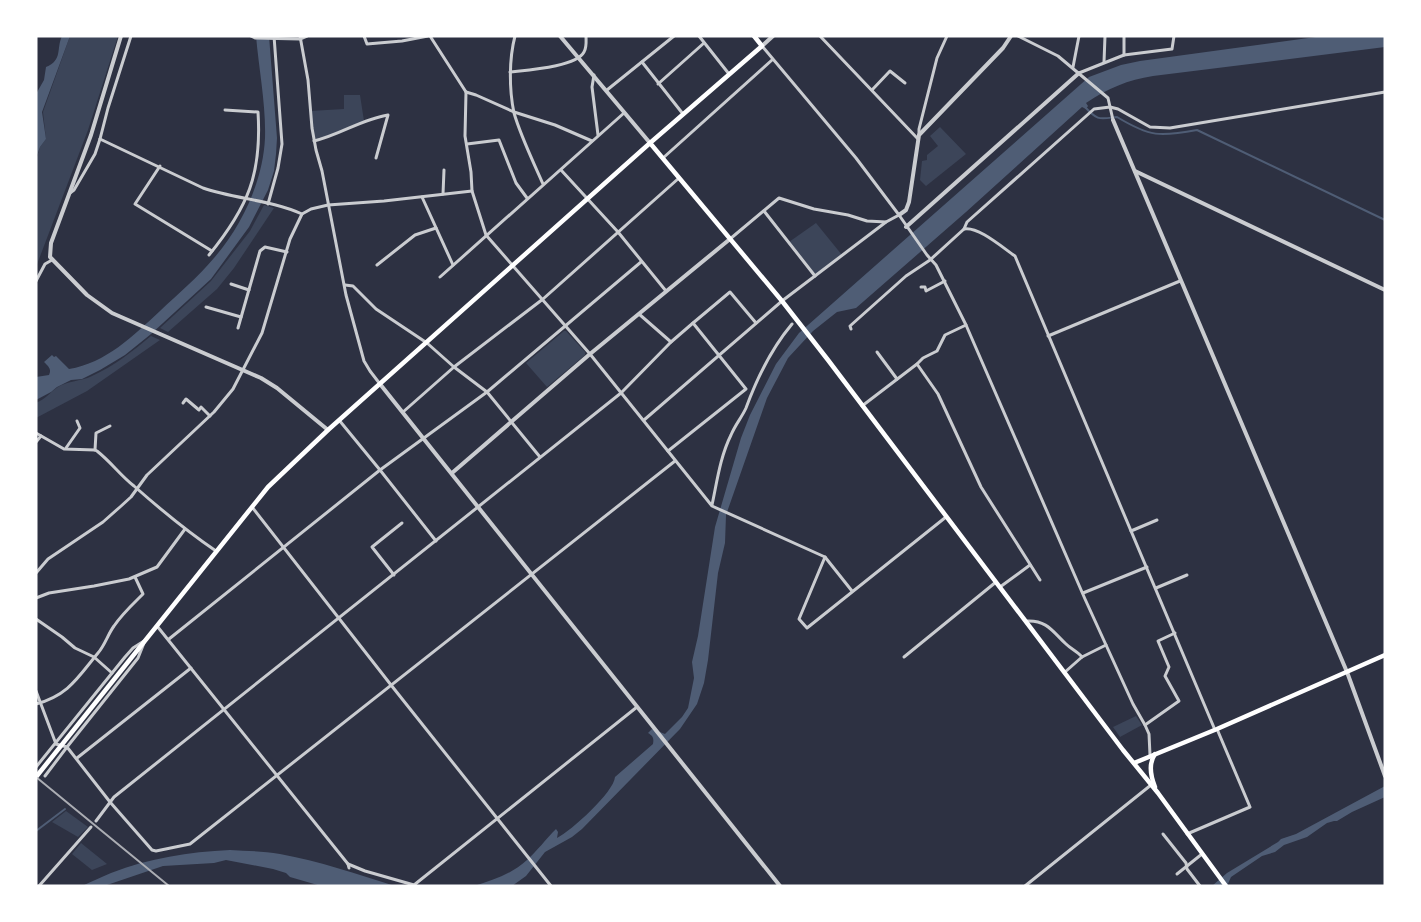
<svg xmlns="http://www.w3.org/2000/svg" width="1421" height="922" font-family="'Noto Sans',sans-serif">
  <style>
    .green { fill: #3c4559 }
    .water { fill: #4f5d75 }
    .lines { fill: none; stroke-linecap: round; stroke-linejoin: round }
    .stream { stroke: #4f5d75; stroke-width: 2 }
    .minor { stroke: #caccd0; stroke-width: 3 }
    .tertiary { stroke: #caccd0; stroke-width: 4 }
    .secondary { stroke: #fff; stroke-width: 4.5 }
    .rail { stroke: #abadb3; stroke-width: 2 }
  </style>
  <rect width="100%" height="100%" fill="#2d3142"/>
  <g class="green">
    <polygon points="70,36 118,36 88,130 36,267 36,160 40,147 46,139 43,112"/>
    <polygon points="344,95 360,95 364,121 314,141 310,111 344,109"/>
    <polygon points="940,127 966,154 926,186 920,180 922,161 927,160 927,155 938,146 930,136"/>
    <polygon points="264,205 274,208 234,268 217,289 168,332 160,328 211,281 250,231"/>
    <polygon points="816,223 842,255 815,276 789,242"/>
    <polygon points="564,331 566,331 585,352 585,355 547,387 526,363"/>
    <path d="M 151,336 L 160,340 L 87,391 L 36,418 L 36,403 C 46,399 50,392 58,387 C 67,381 82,381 92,376 C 114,366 133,351 151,336 Z"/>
    <polygon points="1136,716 1142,725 1120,737 1113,727"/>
    <polygon points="66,811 88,827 78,837 52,822"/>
    <polygon points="81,843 107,864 92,870 72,854"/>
  </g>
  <g class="water">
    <path d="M 62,36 L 70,36 L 42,112 L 46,139 L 40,147 L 36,158 L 36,94 L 44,80 L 46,67 C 63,60 56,49 62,36 Z"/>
    <path d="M 256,36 L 269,36 L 277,138 L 276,154 L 274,171 L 268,190 L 249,227 L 211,279 L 151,334 L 125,355 L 100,370 L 82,379 L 71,380 L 57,387 L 51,392 L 36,400 L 36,377 L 49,375 C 52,369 48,366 44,362 L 52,355 L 54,357 L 56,356 L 69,369 C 106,363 133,336 160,311 C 178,294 198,277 214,258 C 242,226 263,181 265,138 C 266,105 259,70 256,36 Z"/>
    <path d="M 1323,36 L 1385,36 L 1385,47 L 1153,76 C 1128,80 1108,88 1086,103 L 1088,106 L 1086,109 L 1082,107 L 966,212 L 856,308 L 837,312 L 813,331 L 788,358 L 767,398 L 726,515 L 725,543 L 718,573 L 708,660 L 704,683 L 697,704 L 680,729 L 582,829 L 572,837 L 545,852 L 526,876 L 512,886 L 474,886 C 493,880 512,874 527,860 C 537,851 546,839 556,829 L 558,832 L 557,838 C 571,831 614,792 615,777 L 653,744 C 654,738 653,736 648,733 L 652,729 L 665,734 L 682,717 L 688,708 L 694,678 L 692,662 L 698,636 L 715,527 L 741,438 L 750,415 L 776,364 L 799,333 L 1089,77 L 1121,65 L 1140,61 Z"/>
    <polygon points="1385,786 1385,797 1352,812 1337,821 1334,821 1327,823 1307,837 1284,845 1275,852 1262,856 1231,877 1227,886 1212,886 1227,873 1278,842 1281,839 1296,834"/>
    <path d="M 230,850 C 246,851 263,851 280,854 C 319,861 357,874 395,886 L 321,886 L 290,877 L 286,873 L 273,869 L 226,860 L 214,863 L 163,866 L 104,886 L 82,886 C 92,881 102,877 111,873 C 150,858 188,852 230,850 Z"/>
  </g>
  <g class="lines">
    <g class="stream">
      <path d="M 1085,107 C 1098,121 1099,119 1117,117 C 1150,137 1160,137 1197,130 L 1385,220"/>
      <polyline points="36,831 65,809"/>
    </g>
    <g class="minor">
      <polyline points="251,36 255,38 300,39 307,36"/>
      <polyline points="300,36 308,80 312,128 316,150 322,171 346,295 364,361 370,371 380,384"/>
      <polyline points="364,36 367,44 402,41 428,36"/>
      <polyline points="430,36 466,92 465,136 471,172 472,191 486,235 590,354 712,506 825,557 852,591"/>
      <path d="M 515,36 C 509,59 509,89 514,113 C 521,137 533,161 543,184"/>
      <polyline points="699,36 729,74"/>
      <polyline points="820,36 918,139"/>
      <polyline points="1018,36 1058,56 1108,98 1113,120"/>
      <polyline points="762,46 856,158 899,215 927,255 936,265 966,325 1085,599 1133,704 1145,725 1149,734 1150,755"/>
      <polyline points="1124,55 1124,36"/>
      <polyline points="642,62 683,114"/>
      <polyline points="1104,62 1105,36"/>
      <polyline points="1073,67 1079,36"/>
      <path d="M 510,72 C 527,70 576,67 584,52 C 587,47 586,41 586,36"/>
      <polyline points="1079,73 1124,55 1172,49 1174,36"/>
      <polyline points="594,75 592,87 598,135"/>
      <polyline points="658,84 704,43"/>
      <polyline points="607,90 674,36"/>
      <polyline points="872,90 890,71 905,83"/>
      <polyline points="466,92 476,95 514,112 555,125 592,141"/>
      <polyline points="919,135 919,129 937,58 947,36"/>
      <path d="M 100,139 L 203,188 C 235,199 271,200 302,214"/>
      <path d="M 314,141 C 340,135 362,119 388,115 L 376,158"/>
      <polyline points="467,144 499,140 516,183 527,198"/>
      <polyline points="663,158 772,60"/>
      <polyline points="160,166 135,204 212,251"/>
      <polyline points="561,170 618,232 666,291"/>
      <polyline points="70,193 74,190 95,154 100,139 108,108 131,36"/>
      <polyline points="443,194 444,170"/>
      <polyline points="422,197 453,265"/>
      <polyline points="268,204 278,168 282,144 274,36"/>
      <polyline points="764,211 815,276"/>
      <polyline points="964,229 967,222 1094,109 1110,107 1118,109 1150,127 1170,128 1385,92"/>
      <polyline points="730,239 779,198 814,209 848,215 867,221 886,222"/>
      <path d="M 209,255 C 248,207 262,174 258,112 L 225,110"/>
      <polyline points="377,265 415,235 436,228"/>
      <polyline points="440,277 624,113"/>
      <polyline points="36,281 45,264 52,260"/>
      <polyline points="231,284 249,290"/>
      <polyline points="345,285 353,286 376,309 427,343 454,367 487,392 540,457"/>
      <polyline points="921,287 925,287 926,291 945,281"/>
      <polyline points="206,307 241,317"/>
      <polyline points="639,314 671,342"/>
      <polyline points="693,323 730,292 756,323"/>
      <polyline points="238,328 260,251 265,247 287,252"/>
      <path d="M 851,329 L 850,326 L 906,276 L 930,260 L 964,229 C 978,226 1003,248 1015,256 L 1215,730"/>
      <polyline points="1048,336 1180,281"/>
      <polyline points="877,352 897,379"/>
      <polyline points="917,364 923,358 937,351 945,335 966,325"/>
      <polyline points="183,403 186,399 199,410 201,407 210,416"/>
      <polyline points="862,406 917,364 938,394 981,487 1040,580"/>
      <polyline points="403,412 454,367 543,299 679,178"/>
      <polyline points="339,420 380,470 436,541"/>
      <polyline points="644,420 782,301 886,222 899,215"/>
      <path d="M 36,433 L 64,449 L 95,450 L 97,451 C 112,463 120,475 134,486 C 160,509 188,532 216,551"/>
      <polyline points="36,442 41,436"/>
      <polyline points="66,448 80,428 77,421"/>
      <polyline points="95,450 96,433 110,426"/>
      <path d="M 712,505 C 717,482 720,457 731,435 C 735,425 742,417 746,408 C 757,378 771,349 792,324"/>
      <polyline points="252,507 391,685 551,886"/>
      <polyline points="1131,531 1157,520"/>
      <polyline points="825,557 799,619 807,628 946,517"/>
      <polyline points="36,573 48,559 103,522 120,507 131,497 147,475 214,412 233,389 262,333 290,239 302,214 311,209 328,205 384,201 472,191"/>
      <polyline points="394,575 372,547 402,523"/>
      <polyline points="1000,587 1030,565"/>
      <polyline points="1156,588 1187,575"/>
      <polyline points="1083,593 1147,567"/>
      <polyline points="36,598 49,593 94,586 129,579 157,567 185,529"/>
      <polyline points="36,619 62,637 75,648 94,657 112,673"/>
      <path d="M 1027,621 C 1047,620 1053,632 1066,644 C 1071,649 1077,651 1082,657"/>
      <polyline points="157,626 348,864 349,868"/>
      <polyline points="169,639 380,470 487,392 641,262"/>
      <polyline points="904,657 996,582"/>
      <polyline points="1065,672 1082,657 1106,645"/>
      <polyline points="36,691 56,744"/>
      <path d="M 36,704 C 69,695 78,677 98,653 C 105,645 108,634 114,626 C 122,614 133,604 143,594 L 135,577"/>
      <polyline points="1145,725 1179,701 1165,676 1169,667 1158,641 1175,633"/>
      <polyline points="56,744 67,747 138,658 144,643"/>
      <polyline points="77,758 191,668"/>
      <polyline points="36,767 125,657 133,648 144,641"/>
      <polyline points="45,776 67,747 110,802 152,850 156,851 190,844 675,461"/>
      <polyline points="96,821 114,797 621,393 671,342 693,323 746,389 668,451"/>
      <polyline points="1163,834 1186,863 1187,869 1200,886"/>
      <polyline points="1187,834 1250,807 1217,729"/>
      <polyline points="348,864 365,871 414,885 637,707"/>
      <polyline points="1177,874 1202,854"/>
      <polyline points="39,886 91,827"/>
      <polyline points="1025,886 1151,785"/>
    </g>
    <g class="tertiary">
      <polyline points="121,36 91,135 51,243 50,257 87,295 112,313 261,378 277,388 328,430"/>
      <polyline points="560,36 650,143"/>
      <polyline points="762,46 773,36"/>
      <polyline points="1113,120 1347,672 1385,776"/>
      <polyline points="1135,171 1385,290"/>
      <polyline points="899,215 906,210 909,202 919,135 1003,48 1011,36"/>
      <polyline points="906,227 1079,73"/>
      <polyline points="380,384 780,886"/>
      <polyline points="452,473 590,354 730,239"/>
    </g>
    <g class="secondary">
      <polyline points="754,36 762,46 650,143 782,301 828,360 1123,750 1158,793 1226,886"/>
      <path d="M 1155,754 C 1148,764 1151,777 1155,787"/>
      <polyline points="1134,763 1217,729 1385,655"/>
      <polyline points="36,777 268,487 328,430 650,143"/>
    </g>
    <polyline class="rail" points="36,777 169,886"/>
  </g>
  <rect width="1421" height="922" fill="none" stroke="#ffffff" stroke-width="75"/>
</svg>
